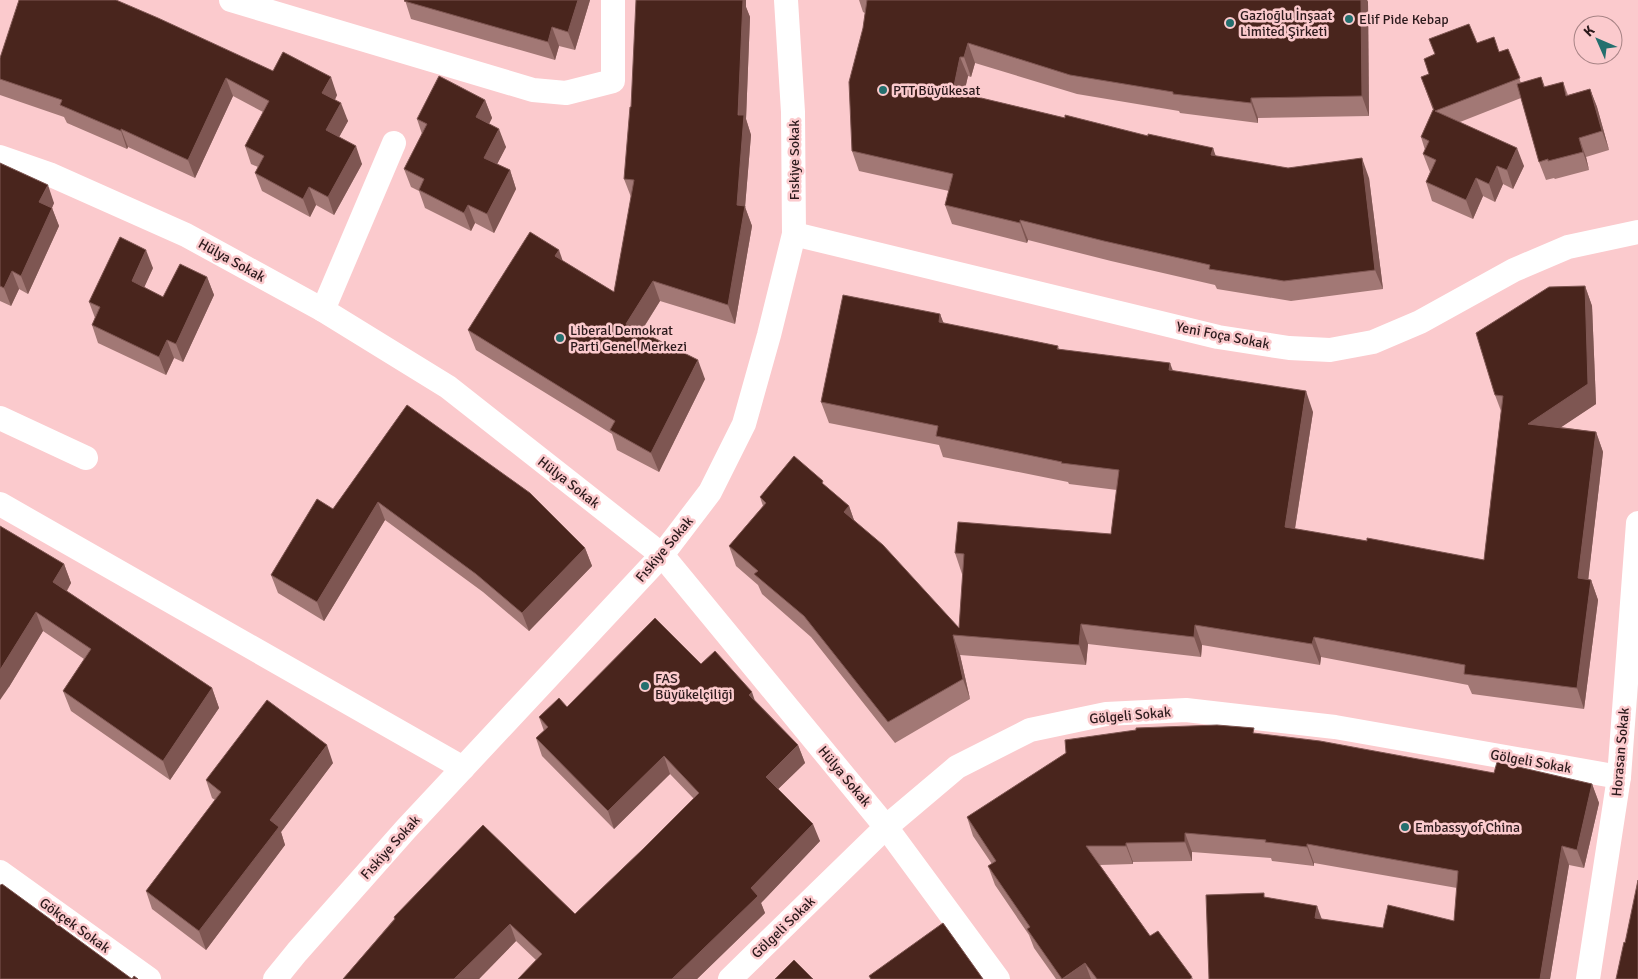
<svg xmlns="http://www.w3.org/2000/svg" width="1638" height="979" font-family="Signika,sans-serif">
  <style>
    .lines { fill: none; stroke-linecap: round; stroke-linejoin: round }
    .minor { stroke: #fff; stroke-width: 24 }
    .wall { fill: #a27875 }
    .shaded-wall { fill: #7e5652 }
    .building { fill: #49251d; stroke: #7e5652 }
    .poi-dot { fill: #246f6e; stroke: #fbcacd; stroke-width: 2 }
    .labels { text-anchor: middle; stroke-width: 5; stroke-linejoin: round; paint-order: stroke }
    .poi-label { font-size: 14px; fill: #2c1a1c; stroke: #fbcacd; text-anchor: start }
    .street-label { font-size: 14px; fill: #2c1a1c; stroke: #fbcacd }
  </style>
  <rect width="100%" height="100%" fill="#fbcacd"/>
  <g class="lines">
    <g class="minor">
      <polyline points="231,0 533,90 566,93 613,81 613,0"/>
      <polyline points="0,157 49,174 186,235 323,310 448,387 662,555 886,827 998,979"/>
      <polyline points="794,234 1218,337 1289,348 1330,350 1373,342 1420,322 1514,270 1568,247 1638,232"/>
      <polyline points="323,310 394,143"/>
      <polyline points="0,418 86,458"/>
      <polyline points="0,504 463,768"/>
      <polyline points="0,872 149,979"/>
      <polyline points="275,979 297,952 406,829 662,555 710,492 744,424 769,335 794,234 793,112 786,0"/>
      <polyline points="730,979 886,827 957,767 1030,730 1106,714 1186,710 1335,727 1619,777"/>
      <polyline points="1588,979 1619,777 1638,523"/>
    </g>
  </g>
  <g class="wall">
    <polygon points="405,0 590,0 575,50 559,46 555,60 411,19"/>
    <polygon points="859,0 1367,0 1368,2 1369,116 1258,118 1258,123 1180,113 1179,111 1077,94 975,63 971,77 968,76 964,94 1065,118 1148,136 1213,148 1215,156 1288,168 1369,178 1383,289 1291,301 1217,289 1215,285 1111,261 1028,240 1027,243 952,224 945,205 949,191 859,171 852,151 863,28 865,13 863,12"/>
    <polygon points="746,7 750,17 746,119 751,135 745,207 752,226 735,324 660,301 641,332 705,379 659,472 617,450 612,434 476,350 468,330 563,261 614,292 631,197 624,179 631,107"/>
    <polygon points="1477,43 1499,52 1508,49 1521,83 1541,77 1545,87 1563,82 1568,95 1590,89 1597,107 1609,150 1586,157 1589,170 1555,179 1554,178 1546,180 1539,162 1521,98 1460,122 1524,166 1513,189 1503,184 1495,202 1483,196 1473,219 1432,201 1426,182 1430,172 1423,154 1425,150 1421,137 1433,110 1421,77 1429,74"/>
    <polygon points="0,58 273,71 337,95 335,100 348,121 339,137 362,164 334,215 316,205 310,217 262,191 255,173 258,167 251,164 245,146 263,112 233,96 195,178 128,147 127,149 67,123 64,117 0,95"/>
    <polygon points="485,100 492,118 489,124 506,147 497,164 510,170 516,189 494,233 475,223 471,231 425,208 419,191 411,187 404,169 422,134 417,119"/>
    <polygon points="0,163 54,203 52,208 59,226 28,294 19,289 11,306 0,301"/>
    <polygon points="153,268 144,287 163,297 207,277 214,295 183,362 174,358 166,375 98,343 92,325 95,318 89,302"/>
    <polygon points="1585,286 1592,306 1596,404 1561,427 1596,432 1603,452 1588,580 1591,580 1598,600 1584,709 1472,694 1468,685 1321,657 1320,665 1202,645 1201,657 1088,644 1086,665 960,655 970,699 895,743 811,637 762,594 758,585 736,566 729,546 763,506 760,497 824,485 849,506 854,520 959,628 963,574 962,574 955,553 1111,534 1117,490 1069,484 1068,482 943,457 939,445 829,423 821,402 940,314 943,323 1058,346 1059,349 1173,371 1313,412 1295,529 1484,560 1501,411 1495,395"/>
    <polygon points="407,405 585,548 592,566 529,631 483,592 385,520 324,621 278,593 271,575 333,509"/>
    <polygon points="0,526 64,564 71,583 67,591 212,688 219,708 170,780 71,711 63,691 84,659 43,631 9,687"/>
    <polygon points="701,664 755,700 798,745 805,763 778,789 820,841 761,903 765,913 697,979 518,979 536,960 516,941 479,979 343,979 394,919 394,917 575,914 643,849 694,799 670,774 614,829 542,756 536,738 544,731 539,717 567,707"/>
    <polygon points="1256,733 1494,773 1592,784 1599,803 1584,868 1569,865 1550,979 1209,979 1266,897 1322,919 1383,928 1454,921 1457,888 1314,863 1314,866 1272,861 1271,858 1192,852 1192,861 1133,862 1133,864 1100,865 1150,936 1192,977 1193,979 1056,979 1034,948 1029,935 995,885 988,866 992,864 973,836 967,817"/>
    <polygon points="333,763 281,832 285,845 206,950 152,909 146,891 215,800 212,798 206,780"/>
  </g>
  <g class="shaded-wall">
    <polygon points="578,0 590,0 575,50 568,32"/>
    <polygon points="741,0 746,0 746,7 750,17 746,119 751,135 745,207 752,226 735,324 728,305 737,205"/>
    <polygon points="1361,0 1367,0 1368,2 1369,116 1362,96"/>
    <polygon points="552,27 559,46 555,60 548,42"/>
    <polygon points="968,43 975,63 971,77 964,57"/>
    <polygon points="960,57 968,76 962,101 963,111 954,86"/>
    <polygon points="331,77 337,95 329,111 322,93"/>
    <polygon points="226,78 233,96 195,178 188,160"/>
    <polygon points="1590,89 1597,107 1609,150 1602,131"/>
    <polygon points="1251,98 1258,118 1258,123 1251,103"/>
    <polygon points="485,100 492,118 483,135 476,117"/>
    <polygon points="341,103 348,121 333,148 326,130"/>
    <polygon points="121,129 128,147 127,149 121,131"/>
    <polygon points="499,129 506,147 491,176 484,158"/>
    <polygon points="1579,138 1586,157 1589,170 1583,152"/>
    <polygon points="356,146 362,164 334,215 328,197"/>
    <polygon points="1213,148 1220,168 1211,155"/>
    <polygon points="1517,148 1524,166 1513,189 1507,170"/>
    <polygon points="1362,158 1369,178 1383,289 1375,270"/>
    <polygon points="1497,166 1503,184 1495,202 1489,184"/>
    <polygon points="510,170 516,189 494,233 487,214"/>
    <polygon points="1476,178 1483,196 1473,219 1466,200"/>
    <polygon points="48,185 54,203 46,221 39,202"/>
    <polygon points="309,187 316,205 310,217 303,199"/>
    <polygon points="468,205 475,223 471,231 464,213"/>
    <polygon points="52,208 59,226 28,294 21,276"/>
    <polygon points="1020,220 1028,240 1027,243 1020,223"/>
    <polygon points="146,250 153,268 139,299 132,281"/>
    <polygon points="559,250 566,270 555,256"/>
    <polygon points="12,271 19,289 11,306 4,288"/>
    <polygon points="207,277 214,295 183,362 176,344"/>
    <polygon points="653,281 660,301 633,344 626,324"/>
    <polygon points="1585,286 1592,306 1596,404 1536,444 1528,424"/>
    <polygon points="940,314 948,334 939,322"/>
    <polygon points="167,340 174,358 166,375 159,357"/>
    <polygon points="698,360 705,379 659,472 651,453"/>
    <polygon points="1170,363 1178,384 1169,370"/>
    <polygon points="1306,391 1313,412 1292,547 1285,527"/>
    <polygon points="1596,432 1603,452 1586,599 1578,578"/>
    <polygon points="378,502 385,520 324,621 317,602"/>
    <polygon points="849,506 856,526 844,512"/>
    <polygon points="585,548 592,566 529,631 522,613"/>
    <polygon points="64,564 71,583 60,602 53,582"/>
    <polygon points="1591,580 1598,600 1584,709 1577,688"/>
    <polygon points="36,612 43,631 9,687 0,700 0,670"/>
    <polygon points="1081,624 1088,644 1086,665 1079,645"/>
    <polygon points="1195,625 1202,645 1201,657 1194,637"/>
    <polygon points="953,635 960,655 970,699 963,679"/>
    <polygon points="1314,637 1321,657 1320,665 1312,644"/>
    <polygon points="212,688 219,708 170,780 163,761"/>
    <polygon points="752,692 758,710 749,695"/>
    <polygon points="327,745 333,763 281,832 285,845 206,950 199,931 270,820"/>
    <polygon points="798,745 805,763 773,794 766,777"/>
    <polygon points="664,756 670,774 614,829 608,811"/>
    <polygon points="1592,784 1599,803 1584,868 1577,850"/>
    <polygon points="813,824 820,841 761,903 765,913 697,979 672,979 751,888"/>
    <polygon points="1185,833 1192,852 1192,861 1185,842"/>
    <polygon points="1126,843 1133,862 1133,864 1126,846"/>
    <polygon points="1307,844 1314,863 1314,866 1307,847"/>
    <polygon points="1562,846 1569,865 1550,979 1540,979"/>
    <polygon points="1317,906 1324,925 1315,918"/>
    <polygon points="510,924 516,941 479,979 454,979"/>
    <polygon points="1085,963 1091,979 1063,979"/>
  </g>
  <g class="building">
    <polygon points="19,0 116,0 158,18 273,71 283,52 331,77 322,93 341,103 326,130 356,146 328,197 309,187 303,199 255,173 264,156 245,146 269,101 226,78 188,160 121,129 121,131 60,105 62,100 0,79 0,58"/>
    <polygon points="405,0 578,0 568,32 552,27 548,42 404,1"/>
    <polygon points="636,0 743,0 738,115 744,115 737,205 745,206 728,305 653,281 626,324 698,360 651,453 610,430 615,421 468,330 530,232 559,250 555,256 614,292 634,180 624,179 630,107 631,107"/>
    <polygon points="867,0 1361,0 1362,96 1251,98 1251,103 1173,94 1173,92 1070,75 968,43 964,57 960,57 954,86 957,86 956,92 1065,118 1065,115 1148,136 1148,134 1213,148 1211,155 1288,168 1362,158 1375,270 1284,281 1209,269 1210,265 1104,241 1020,220 1020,223 945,205 953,174 852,151 849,82 863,28"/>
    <polygon points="1469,24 1477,43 1494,37 1499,52 1508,49 1520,78 1435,111 1517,148 1507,170 1497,166 1489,184 1476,178 1466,200 1426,182 1436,160 1423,154 1429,141 1421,137 1433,110 1434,110 1421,77 1429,74 1424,59 1435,54 1429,39"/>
    <polygon points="439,76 485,100 476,117 499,129 484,158 510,170 487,214 468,205 464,213 419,190 424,179 404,169 427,124 417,119"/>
    <polygon points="1541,77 1544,87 1563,82 1566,96 1590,89 1602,131 1579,138 1583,152 1548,161 1548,159 1539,162 1517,84"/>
    <polygon points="0,163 48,185 39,202 52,208 21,276 12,271 4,288 0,286"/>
    <polygon points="120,237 146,250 132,281 163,297 180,264 207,277 176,344 167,340 159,357 92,325 100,307 89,302"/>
    <polygon points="1585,286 1588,384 1528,424 1596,432 1578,578 1591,580 1577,688 1464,674 1465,665 1314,637 1312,644 1195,625 1194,637 1081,624 1079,645 953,635 963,679 888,722 804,616 754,574 758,571 729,546 766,503 760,497 794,456 823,481 822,483 849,506 844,512 883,545 959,628 964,554 955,553 958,522 1111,534 1119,470 1061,463 1062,462 936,436 938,426 821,402 843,295 940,314 939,322 1058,346 1057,349 1170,363 1169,370 1306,391 1285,527 1367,541 1367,538 1484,560 1503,396 1495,395 1476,333 1549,287"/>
    <polygon points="407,405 530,493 585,548 522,613 476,574 378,502 317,602 271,575 317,499 333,509"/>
    <polygon points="0,526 64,564 53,582 212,688 163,761 63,691 91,649 36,612 0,670"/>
    <polygon points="655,618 701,664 715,651 752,692 749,695 798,745 766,777 813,824 751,888 758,896 672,979 518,979 542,954 510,924 454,979 343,979 395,919 394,917 483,825 575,914 643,849 699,793 664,756 608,811 536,738 548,727 539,717 559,698 567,707"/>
    <polygon points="267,700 327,745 270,820 279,827 199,931 146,891 221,792 206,780"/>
    <polygon points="1217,725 1254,728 1253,733 1320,741 1494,773 1497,762 1592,784 1577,850 1562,846 1540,979 1209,979 1206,895 1264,893 1264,897 1317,906 1315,918 1383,928 1388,905 1454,921 1458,871 1307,844 1307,847 1265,842 1266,840 1185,833 1185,842 1126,843 1126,846 1086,846 1150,936 1158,931 1192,977 1190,979 1097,979 1085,963 1062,979 1027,929 1030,927 988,866 996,861 967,817 1066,753 1065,740 1136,730 1136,728"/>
    <polygon points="1638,880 1638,979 1616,979 1624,942 1625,943"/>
    <polygon points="2,884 132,979 134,976 138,979 0,979 0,885 1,885"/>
    <polygon points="943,923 983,979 871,979 869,976"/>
    <polygon points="794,960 813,979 775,979"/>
  </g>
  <g class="poi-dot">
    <circle cx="1349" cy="19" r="5"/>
    <circle cx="1230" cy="23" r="5"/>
    <circle cx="883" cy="90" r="5"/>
    <circle cx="560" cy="338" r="5"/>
    <circle cx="645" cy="686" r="5"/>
    <circle cx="1405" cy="827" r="5"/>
  </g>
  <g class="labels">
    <g class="poi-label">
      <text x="1240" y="20">Gazioğlu İnşaat<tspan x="1240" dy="16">Limited Şirketi</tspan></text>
      <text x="1359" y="24">Elif Pide Kebap</text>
      <text x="893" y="95">PTT Büyükesat</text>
      <text x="570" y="335">Liberal Demokrat<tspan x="570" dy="16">Parti Genel Merkezi</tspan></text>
      <text x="655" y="683">FAS<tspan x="655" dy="16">Büyükelçiliği</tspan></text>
      <text x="1415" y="832">Embassy of China</text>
    </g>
    <g class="street-label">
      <text transform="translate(794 160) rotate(-90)" y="5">Fıskiye Sokak</text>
      <text transform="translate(232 260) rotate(29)" y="5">Hülya Sokak</text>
      <text transform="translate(1223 335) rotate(11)" y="5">Yeni Foça Sokak</text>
      <text transform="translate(569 482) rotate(38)" y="5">Hülya Sokak</text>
      <text transform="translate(664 549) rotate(-50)" y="5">Fıskiye Sokak</text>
      <text transform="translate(1130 715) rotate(-5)" y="5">Gölgeli Sokak</text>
      <text transform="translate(1620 752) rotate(-85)" y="5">Horasan Sokak</text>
      <text transform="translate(1531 761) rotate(10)" y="5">Gölgeli Sokak</text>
      <text transform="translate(845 776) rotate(50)" y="5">Hülya Sokak</text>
      <text transform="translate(390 847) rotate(-48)" y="5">Fıskiye Sokak</text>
      <text transform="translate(75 925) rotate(36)" y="5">Gökçek Sokak</text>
      <text transform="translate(783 927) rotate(-44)" y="5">Gölgeli Sokak</text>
    </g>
  </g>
  <g transform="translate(1598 40) rotate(315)"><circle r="24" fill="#fbcacd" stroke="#a88486"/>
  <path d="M0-4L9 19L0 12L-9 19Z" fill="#246f6e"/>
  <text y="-8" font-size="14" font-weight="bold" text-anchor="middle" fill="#2c1a1c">K</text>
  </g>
</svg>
